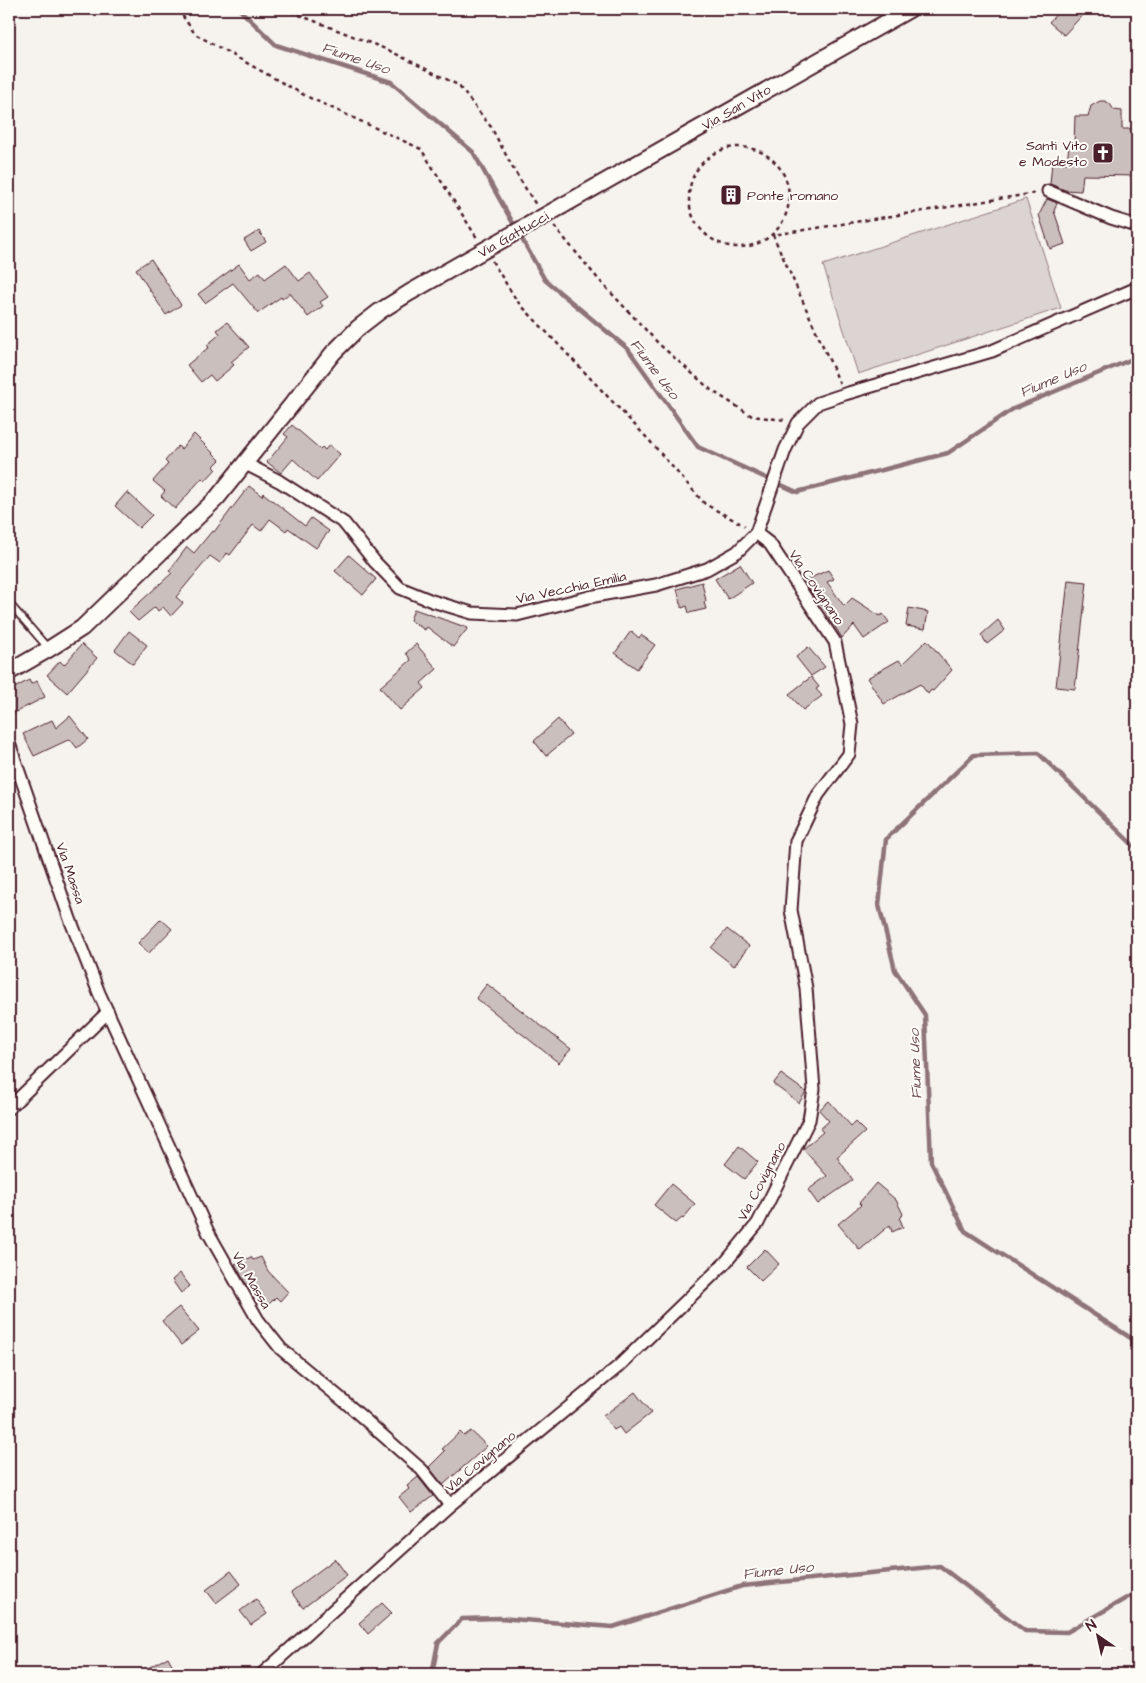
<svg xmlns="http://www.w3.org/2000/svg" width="1146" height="1683" font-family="'Architects Daughter',sans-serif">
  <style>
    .green { fill: #dcd4d2; stroke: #937a7e }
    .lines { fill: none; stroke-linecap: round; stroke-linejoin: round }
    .stream { stroke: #8e7378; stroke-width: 4.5 }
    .building { fill: #cbbfbe; stroke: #4a1f2b }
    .service-casing { stroke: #4a1f2b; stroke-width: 9 }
    .minor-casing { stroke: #4a1f2b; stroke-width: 15 }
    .tertiary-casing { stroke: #4a1f2b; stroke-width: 19 }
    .path { stroke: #4a1f2b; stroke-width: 2.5; stroke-dasharray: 4 4; stroke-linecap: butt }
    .service { stroke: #fdfcf7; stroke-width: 5.5 }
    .minor { stroke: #fdfcf7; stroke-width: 11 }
    .tertiary { stroke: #fdfcf7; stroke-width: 15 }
    .tertiary-bridge-casing { stroke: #4a1f2b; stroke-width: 19; stroke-linecap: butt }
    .tertiary-bridge { stroke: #fdfcf7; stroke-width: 15 }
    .labels { text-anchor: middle; stroke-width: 4; stroke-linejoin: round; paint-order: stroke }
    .street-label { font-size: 14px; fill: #4a1f2b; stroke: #fdfcf7 }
    .poi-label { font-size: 14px; fill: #4a1f2b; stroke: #fdfcf7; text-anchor: end }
    .water-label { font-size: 15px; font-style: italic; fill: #725058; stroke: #fdfcf7 }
  </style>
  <rect width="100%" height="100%" fill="#f6f3ef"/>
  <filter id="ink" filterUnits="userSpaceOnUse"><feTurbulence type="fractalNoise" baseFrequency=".02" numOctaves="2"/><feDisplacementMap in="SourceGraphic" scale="10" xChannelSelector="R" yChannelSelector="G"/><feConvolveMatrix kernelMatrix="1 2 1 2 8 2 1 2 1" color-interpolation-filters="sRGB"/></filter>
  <g filter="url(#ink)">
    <polygon class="green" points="1026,199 1061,308 858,374 823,265"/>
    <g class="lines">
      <g class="stream">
        <polyline points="239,9 276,45 391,82 473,152 545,280 628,349 698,447 797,492 948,453 1013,409 1137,357"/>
        <polyline points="1137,849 1038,753 974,755 886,839 879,905 895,970 925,1015 931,1162 965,1231 1137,1342"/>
        <polyline points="432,1674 438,1643 462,1619 500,1618 613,1627 742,1586 940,1566 1025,1631 1067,1632 1137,1592"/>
      </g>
    </g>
    <g class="building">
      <polygon points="1061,9 1088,9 1064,35 1049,22"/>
      <polygon points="1100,101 1105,101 1110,104 1114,110 1122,111 1122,129 1136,129 1137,176 1083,175 1081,191 1065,190 1050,184 1052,162 1067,163 1069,145 1074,145 1075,116 1088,116 1091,106"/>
      <polygon points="1047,199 1057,203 1054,211 1065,244 1050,249 1039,215"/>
      <polygon points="259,231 266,242 251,251 244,240"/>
      <polygon points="151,259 181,305 166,315 136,269"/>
      <polygon points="239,264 250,279 260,272 265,279 286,264 299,281 310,273 328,297 320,302 323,306 308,317 290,293 282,299 281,297 258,313 233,283 205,303 198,294"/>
      <polygon points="227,322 249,347 231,362 234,365 215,381 210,375 201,382 187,365 209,347 207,345 220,334 217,330"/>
      <polygon points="292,425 320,449 322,447 325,450 329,445 340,454 317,481 293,459 281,473 267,462 288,437 284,434"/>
      <polygon points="194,434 220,460 214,466 216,469 205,481 202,478 175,509 161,496 165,491 153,481 168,464 165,461 178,446 181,449"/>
      <polygon points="249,486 262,496 263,493 305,526 311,518 329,531 316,548 288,528 286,531 270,519 261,531 253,525 230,555 227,553 220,563 210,556 176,597 183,603 171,616 163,607 158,611 155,607 138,621 129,612 172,573 169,571 187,547 194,553 212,531 214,532"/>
      <polygon points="127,492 152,515 139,528 115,506"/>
      <polygon points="349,555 376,579 363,595 335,571"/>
      <polygon points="740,564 752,583 728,599 715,579"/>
      <polygon points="828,570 834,579 827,582 844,606 852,598 880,616 883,614 889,622 864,639 854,625 842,638 816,596 814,597 804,581"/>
      <polygon points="1068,580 1087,582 1075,689 1056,687"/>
      <polygon points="702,582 706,601 704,602 706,609 689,613 687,606 682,608 677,589"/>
      <polygon points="909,608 928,612 925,629 906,626"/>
      <polygon points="414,609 468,628 453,647 427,627 425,630 410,620"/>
      <polygon points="998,620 1005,630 987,644 981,635"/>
      <polygon points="129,631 147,645 133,664 115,650"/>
      <polygon points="631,631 639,638 641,635 655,645 637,669 615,653"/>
      <polygon points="927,640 952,670 933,691 931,690 928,694 920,684 884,704 867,678 899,660 902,664"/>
      <polygon points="82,644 97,658 67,693 47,675 60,661 64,665"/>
      <polygon points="416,644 437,669 421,683 425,688 400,710 380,687 411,660 406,653"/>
      <polygon points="808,647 825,667 811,676 796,657"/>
      <polygon points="811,677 819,687 816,689 822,696 803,710 789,694"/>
      <polygon points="29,680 31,684 37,681 45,697 12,714 9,707 9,691"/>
      <polygon points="70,716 88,739 77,748 70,739 34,756 23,734 52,720 56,728"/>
      <polygon points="558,719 571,735 546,756 534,741"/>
      <polygon points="161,919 172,929 149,953 138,943"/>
      <polygon points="727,929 749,946 734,966 711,948"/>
      <polygon points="487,984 571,1049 559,1063 476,998"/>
      <polygon points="781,1074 806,1092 799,1103 773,1084"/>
      <polygon points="829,1101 851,1126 855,1122 865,1132 837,1157 853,1180 818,1204 808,1190 827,1176 803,1149 823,1132 820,1129 829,1121 819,1110"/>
      <polygon points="739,1146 758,1162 744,1179 725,1164"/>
      <polygon points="876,1183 896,1200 903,1214 900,1219 903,1227 892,1232 890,1225 860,1250 838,1224 861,1205 859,1203"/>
      <polygon points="671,1184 695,1204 683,1219 682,1218 676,1223 654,1205"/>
      <polygon points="765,1249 779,1264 761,1281 747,1267"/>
      <polygon points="251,1257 253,1260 261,1257 268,1271 288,1292 280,1301 276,1297 267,1306 247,1286 235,1264"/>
      <polygon points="180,1273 190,1286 181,1293 172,1280"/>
      <polygon points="179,1307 199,1331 181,1345 162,1321"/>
      <polygon points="635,1392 651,1413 624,1434 619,1427 614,1430 603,1416"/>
      <polygon points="471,1431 487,1446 443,1485 429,1467 445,1451 442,1449 460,1432 464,1436"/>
      <polygon points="418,1477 433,1496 411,1512 399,1497 409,1489 407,1486"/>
      <polygon points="335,1559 347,1575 303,1608 291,1592"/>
      <polygon points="231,1571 241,1584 216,1603 206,1590"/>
      <polygon points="256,1599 267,1614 251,1625 240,1611"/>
      <polygon points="382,1603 392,1613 368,1634 359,1623"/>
      <polygon points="168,1657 177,1674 137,1674"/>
    </g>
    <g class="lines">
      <g class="service-casing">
        <polyline id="service" points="9,603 48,648"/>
      </g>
      <g class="minor-casing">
        <g id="minor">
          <polyline points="1048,191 1111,218 1137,226"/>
          <polyline points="246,464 279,481 344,523 375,562 400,588 432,601 472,613 517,615 589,597 656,585 707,569 737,552 756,533 785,450 798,423 818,403 845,394 992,351 1137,288"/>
          <polyline points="9,743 70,919 99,993 208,1232 258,1320 281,1349 345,1402 422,1470 450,1505"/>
          <polyline points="9,1108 108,1012"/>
          <polyline points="262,1674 450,1505 619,1366 725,1263 758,1223 809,1120 814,1089 806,988 791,910 796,841 818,795 849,754 852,724 835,642 770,544 756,533"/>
        </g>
      </g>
      <g class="tertiary-casing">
        <g id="tertiary">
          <polyline points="562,206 910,9"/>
          <polyline points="9,672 49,649 82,628 217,498 333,353 358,328 380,311 409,293 465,261"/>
        </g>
      </g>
      <g class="path">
        <polyline points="178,9 195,34 306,96 421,149 477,238"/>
        <polyline points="284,9 388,50 458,85 491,127 514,170 536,205"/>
        <circle cx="739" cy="197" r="50"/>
        <polyline points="554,226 599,280 659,344 711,390 752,416 785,420"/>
        <polyline points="492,261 517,301 648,439 705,504 745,526"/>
        <polyline points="840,384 773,235 1036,193"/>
      </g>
      <use href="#service" class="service"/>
      <use href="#minor" class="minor"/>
      <use href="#tertiary" class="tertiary"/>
      <g class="tertiary-bridge-casing">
        <polyline id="tertiary-bridge" points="465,261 562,206"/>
      </g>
      <use href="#tertiary-bridge" class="tertiary-bridge"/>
    </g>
  </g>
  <defs>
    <g id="church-square" transform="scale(1.125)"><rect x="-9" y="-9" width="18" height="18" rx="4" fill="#4a1f2b" stroke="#fdfcf7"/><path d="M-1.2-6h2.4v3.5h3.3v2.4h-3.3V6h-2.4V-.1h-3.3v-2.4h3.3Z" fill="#fff"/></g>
    <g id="building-square" transform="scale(1.125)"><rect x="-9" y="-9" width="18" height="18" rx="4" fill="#4a1f2b" stroke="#fdfcf7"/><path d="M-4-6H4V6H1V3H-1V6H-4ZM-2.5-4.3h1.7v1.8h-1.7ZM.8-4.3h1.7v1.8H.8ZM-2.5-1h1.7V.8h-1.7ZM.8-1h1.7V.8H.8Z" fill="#fff"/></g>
  </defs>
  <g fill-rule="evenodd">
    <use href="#church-square" x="1103" y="153"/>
    <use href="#building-square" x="731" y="195"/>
  </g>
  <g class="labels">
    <g class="street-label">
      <text transform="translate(736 107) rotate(-30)" y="5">Via San Vito</text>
      <text transform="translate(513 234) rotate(-30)" y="5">Via Gattucci</text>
      <text transform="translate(571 587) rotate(-12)" y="5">Via Vecchia Emilia</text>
      <text transform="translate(817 587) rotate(56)" y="5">Via Covignano</text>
      <text transform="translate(71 873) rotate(71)" y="5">Via Massa</text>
      <text transform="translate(761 1181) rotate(-62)" y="5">Via Covignano</text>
      <text transform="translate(252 1280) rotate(60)" y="5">Via Massa</text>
      <text transform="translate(480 1461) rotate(-40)" y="5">Via Covignano</text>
    </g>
    <g class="poi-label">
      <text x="1087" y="150">Santi Vito<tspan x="1087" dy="16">e Modesto</tspan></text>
      <text x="747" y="200" text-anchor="start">Ponte romano</text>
    </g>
    <g class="water-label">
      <text transform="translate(356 58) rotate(19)" y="5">Fiume Uso</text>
      <text transform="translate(655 369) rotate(53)" y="5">Fiume Uso</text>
      <text transform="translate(1053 379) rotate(-23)" y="5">Fiume Uso</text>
      <text transform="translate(915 1064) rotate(-92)" y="5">Fiume Uso</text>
      <text transform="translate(778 1570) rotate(-6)" y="5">Fiume Uso</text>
    </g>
  </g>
  <rect width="1146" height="1683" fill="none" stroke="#fdfcf7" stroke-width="30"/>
  <rect x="15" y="15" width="1116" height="1653" fill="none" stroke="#4a1f2b" stroke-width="2" filter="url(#ink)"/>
  <g transform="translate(1098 1636) rotate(326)" stroke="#fdfcf7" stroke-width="4" paint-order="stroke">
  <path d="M0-4L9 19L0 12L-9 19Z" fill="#4a1f2b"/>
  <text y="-8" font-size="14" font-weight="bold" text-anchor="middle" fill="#4a1f2b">N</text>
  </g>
</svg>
